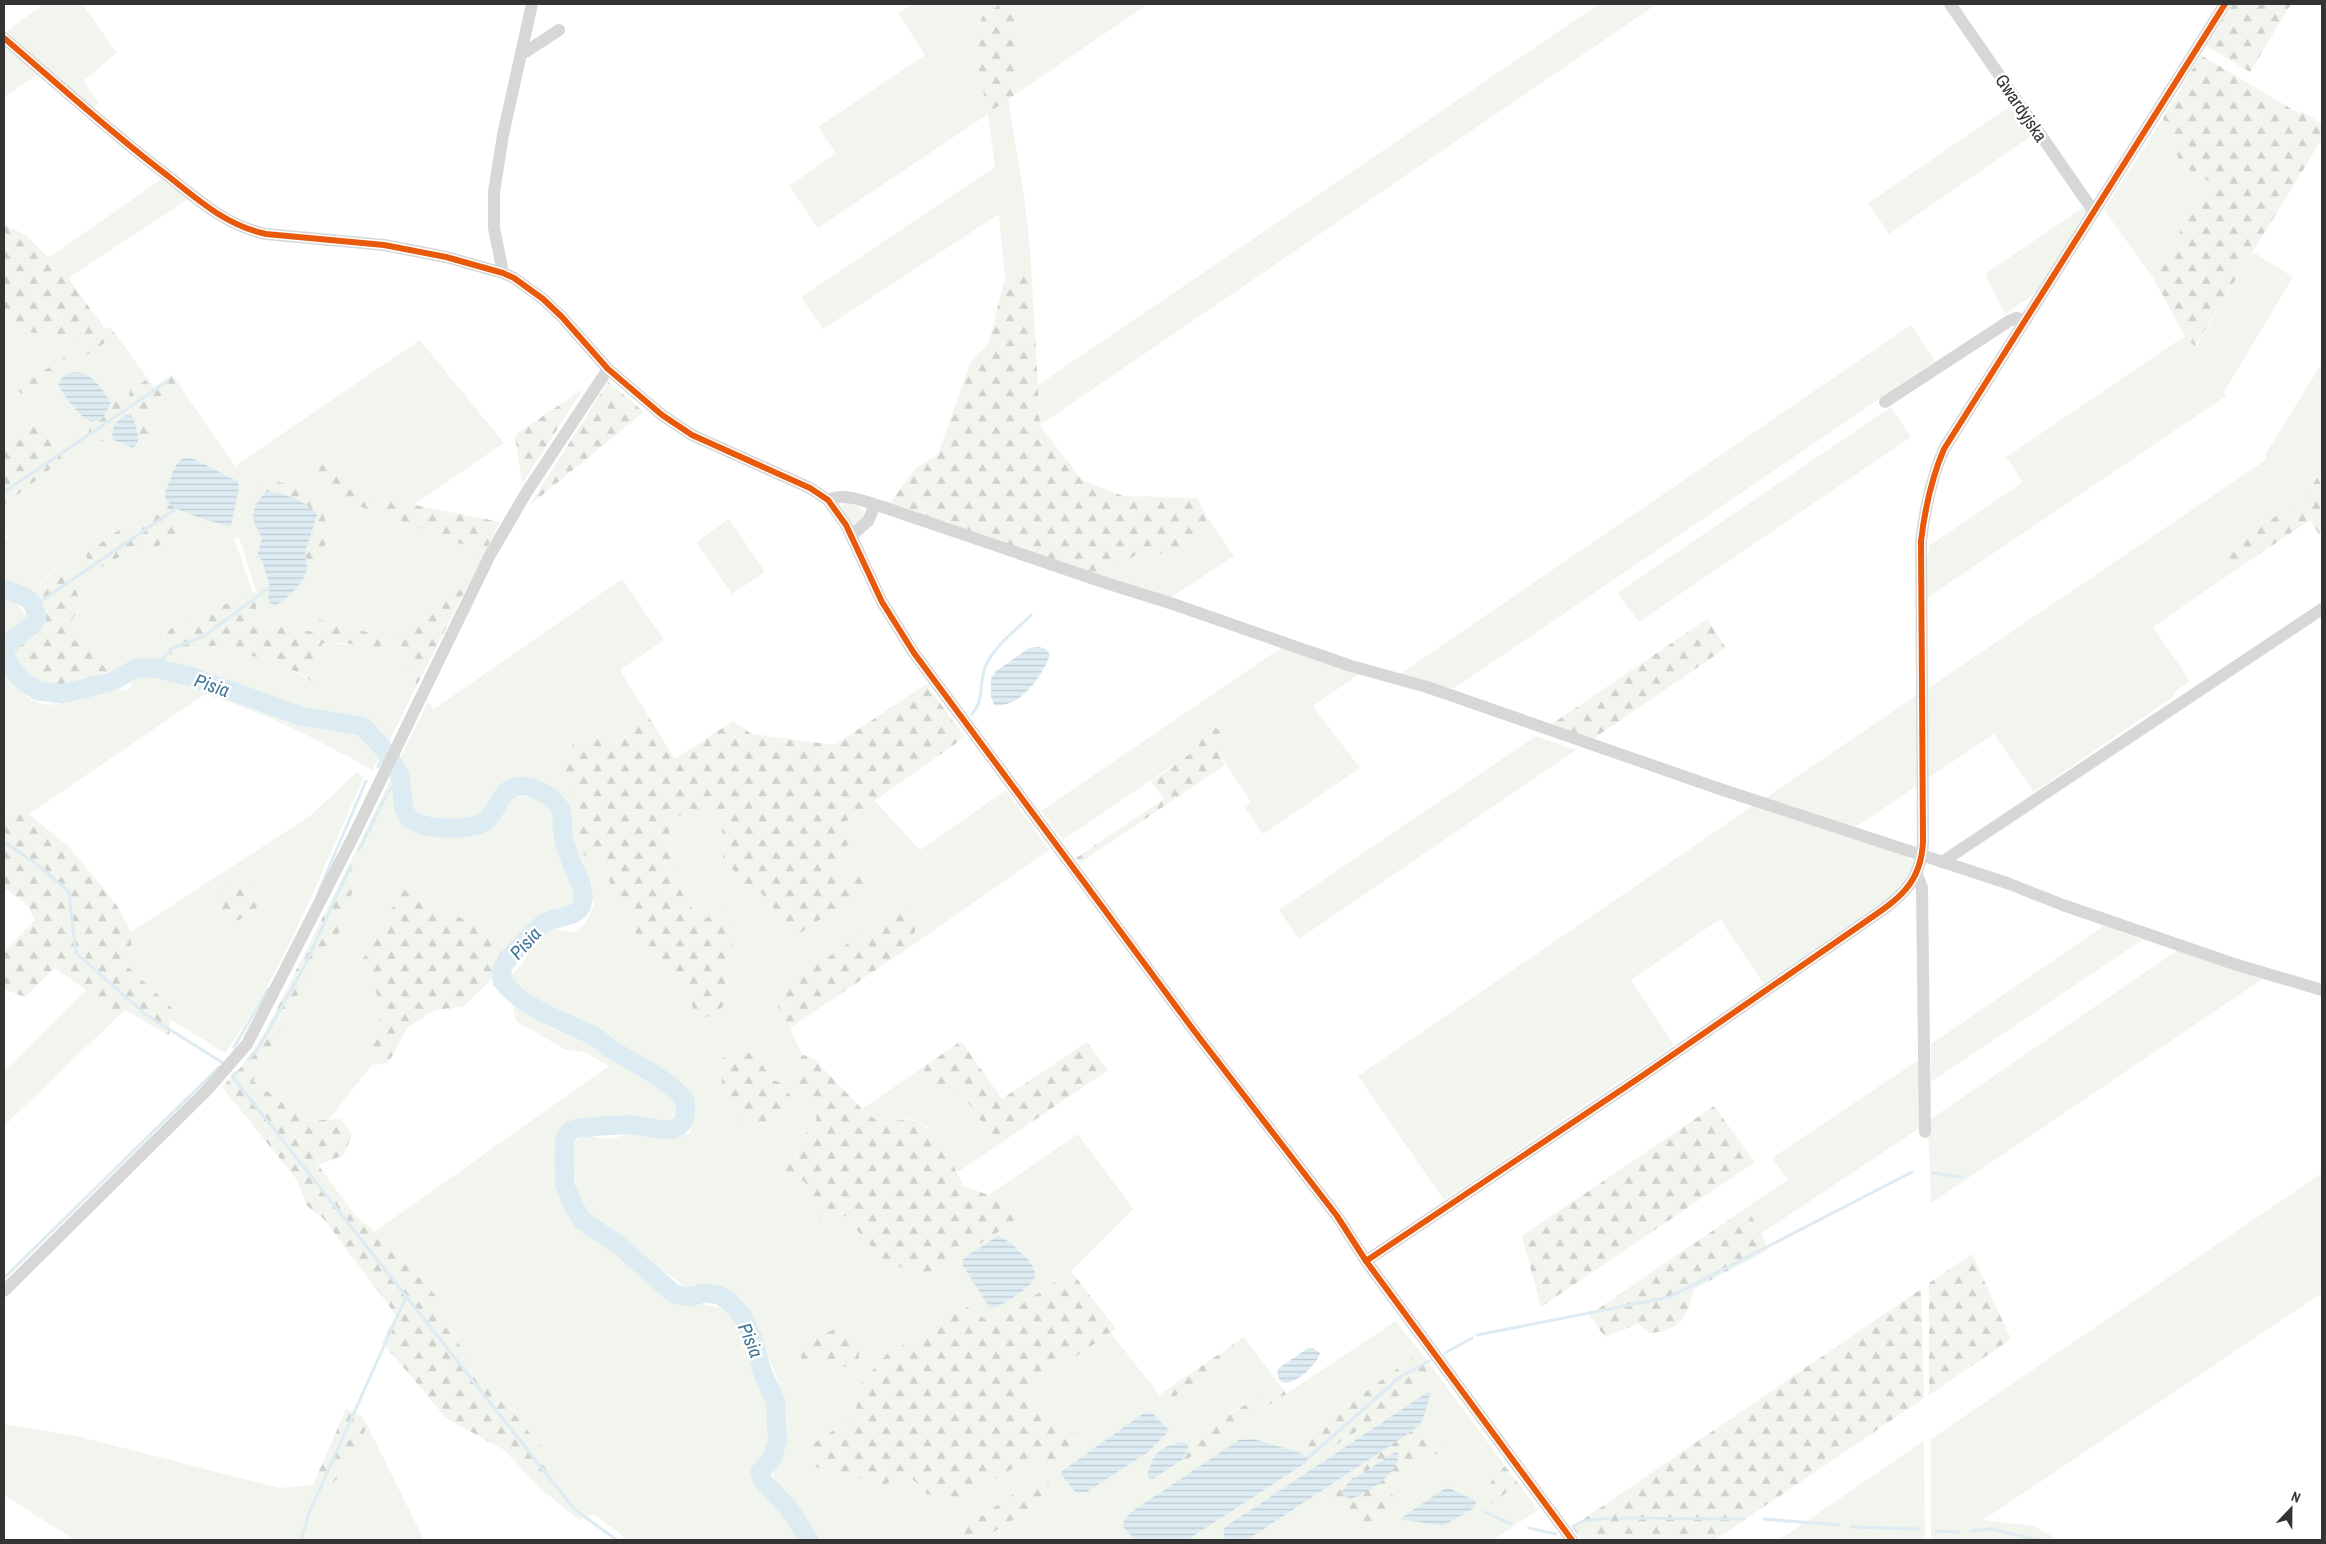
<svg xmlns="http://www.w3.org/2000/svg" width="2326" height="1544" font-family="'Archivo Narrow',sans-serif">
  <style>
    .grass { fill: #f1f5ed; fill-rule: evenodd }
    .forest { fill: url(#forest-firs) }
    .water { fill: url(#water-rules) }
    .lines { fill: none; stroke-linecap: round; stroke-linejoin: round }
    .stream { stroke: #ddebf3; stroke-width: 3 }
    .river { stroke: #ddebf3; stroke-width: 19 }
    .street { stroke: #d7d7d7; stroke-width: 12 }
    .cycleway-casing { stroke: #fff; stroke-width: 9 }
    .cycleway { stroke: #e8590c; stroke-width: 6 }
    .labels { text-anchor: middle; stroke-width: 5; stroke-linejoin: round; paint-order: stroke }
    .street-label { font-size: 18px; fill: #333; stroke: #fff }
    .water-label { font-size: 19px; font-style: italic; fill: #3f7597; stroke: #fff }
  </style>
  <defs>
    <pattern id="forest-firs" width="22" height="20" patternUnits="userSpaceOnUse" patternTransform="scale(1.25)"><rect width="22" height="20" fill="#f1f5ed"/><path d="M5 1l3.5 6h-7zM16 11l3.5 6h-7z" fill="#cfd2cc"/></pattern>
    <pattern id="water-rules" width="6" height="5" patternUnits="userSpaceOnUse" patternTransform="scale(1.25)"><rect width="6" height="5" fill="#ddebf3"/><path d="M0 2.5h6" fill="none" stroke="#becad1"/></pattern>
  </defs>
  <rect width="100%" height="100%" fill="#fff"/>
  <g class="grass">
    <polygon points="44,4 82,4 117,53 83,81 99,103 93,107 4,33"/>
    <polygon points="913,4 1000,4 982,17 988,113 1008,99 1025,202 1031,262 1005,278 999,214 823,329 801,297 995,167 988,114 818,228 789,186 836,153 818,127 925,55 898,13"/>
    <polygon points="1012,4 1148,4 1016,94 1016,21"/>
    <polygon points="1599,4 1657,4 1040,425 1038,385"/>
    <polygon points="4,46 38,74 4,97"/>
    <polygon points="2015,103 2036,133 1889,234 1868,203"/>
    <polygon points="2163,118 2181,165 2213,184 2151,274 2104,210"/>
    <polygon points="162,179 187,200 68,278 48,258"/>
    <polygon points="2084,207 2088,215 2040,290 2005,314 1985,274"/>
    <polygon points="2253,252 2293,277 2224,392 2226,396 1924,600 1925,557 1929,554 1929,546 2023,482 2006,457 2185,336 2196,346"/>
    <path d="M 7,319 L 24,331 L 87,342 L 19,388 L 21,393 L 76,363 L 116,335 L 148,379 L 130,390 L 129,397 L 111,403 L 105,393 L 60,380 L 58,384 L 72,406 L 91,422 L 87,443 L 96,443 L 112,439 L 133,448 L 148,407 L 177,382 L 235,466 L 420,340 L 504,443 L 412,506 L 375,497 L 324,459 L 331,496 L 483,552 L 419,621 L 387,637 L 319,620 L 314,632 L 256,623 L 256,591 L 239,537 L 234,538 L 253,594 L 172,628 L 162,637 L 169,654 C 186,649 204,644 222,645 C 238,646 301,674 315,683 L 315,662 L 323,643 L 398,647 L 417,685 L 388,744 L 376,731 L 360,720 L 350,721 L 303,711 L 266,695 L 229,683 L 145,660 L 108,672 L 95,654 L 74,641 L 69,625 L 82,605 L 62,565 L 53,571 L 34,591 L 4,579 L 4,541 L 8,538 L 4,533 L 4,499 L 62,460 L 52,436 L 4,440 L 4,321 ZM 194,459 L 237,481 L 233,519 L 190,513 L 180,509 L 176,535 L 148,552 L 123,554 L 127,524 L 170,505 L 166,500 Z"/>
    <polygon points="1911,325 1935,361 1456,687 1442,690 1400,674"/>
    <polygon points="2322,363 2322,470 2300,504 2258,526 2225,555 2224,578 2153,627 2190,681 2177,690 2173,697 2034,792 1994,734 1925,780 1924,691 2267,459 2265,455"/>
    <polygon points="1891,407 1911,437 1639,622 1617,593"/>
    <polygon points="846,503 859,506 864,512 862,519 852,527 841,507"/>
    <polygon points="729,519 765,572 732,594 696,542"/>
    <polygon points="1208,519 1234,556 1170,598 1103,576 1137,554 1180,553"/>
    <path d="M 622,579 L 664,640 L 620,670 L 644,709 L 635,717 L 624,734 L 564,772 L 583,820 L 573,827 L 578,834 L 584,855 L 600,865 L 617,895 L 649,959 L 663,974 L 683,983 L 693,1008 L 728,984 L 725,974 L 733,956 L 701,922 L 682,893 L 668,836 L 674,817 L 711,809 L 722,823 L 723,857 L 748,889 L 754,885 L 856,873 L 830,874 L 834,860 L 849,844 L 842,824 L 875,801 L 920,850 L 1006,790 L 1049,850 L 910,947 L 918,921 L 779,1013 L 790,1028 L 802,1055 L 794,1073 L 805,1102 L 817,1119 L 805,1135 L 786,1173 L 805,1182 L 820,1218 L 848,1216 C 869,1248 892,1262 925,1281 L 1019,1217 L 989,1195 L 1078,1134 L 1133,1209 L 1071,1271 L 992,1324 L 860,1385 L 855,1416 L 807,1448 L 906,1472 L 927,1494 L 952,1503 L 1039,1454 L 1083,1447 L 1074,1430 L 1045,1418 L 1030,1387 L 1111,1333 L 1159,1395 L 1171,1399 L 1250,1345 L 1280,1385 L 1231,1412 L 1189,1446 L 1184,1442 L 1170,1446 L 1153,1479 L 1183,1459 L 1184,1461 L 1396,1321 L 1420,1352 L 1306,1435 L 1307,1464 L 1438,1375 L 1505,1466 L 1495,1474 L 1492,1503 L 1518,1483 L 1538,1510 L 1493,1540 L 981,1540 L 1053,1494 L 1045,1473 L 946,1540 L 818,1540 C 812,1529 805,1518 797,1508 C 790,1499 776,1490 774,1478 C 772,1466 784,1433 785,1418 C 787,1389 750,1305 724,1291 C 713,1286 701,1290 691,1293 L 678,1281 L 656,1267 L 648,1258 L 631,1249 L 586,1216 L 578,1201 L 572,1159 L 573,1146 L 577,1140 L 587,1136 L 609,1139 L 635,1133 L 685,1135 L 690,1133 C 695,1119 688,1119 690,1109 C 691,1102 692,1100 690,1093 L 678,1086 L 655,1067 L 568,1016 L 526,997 L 510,984 L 510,976 L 525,960 L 528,951 L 546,932 L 551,929 L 574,932 L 585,924 L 594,905 C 588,884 576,865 571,844 C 569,833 572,820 568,810 C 566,806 560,797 556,795 C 553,793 550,793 546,791 C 535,782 527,776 512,782 C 495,790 492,817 473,822 C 459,826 446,821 433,817 C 426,814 418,815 411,809 C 409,807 407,771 400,759 L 428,702 L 434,709 ZM 814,1357 L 858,1363 L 827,1371 Z"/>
    <polygon points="4,596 16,603 29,620 4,640"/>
    <polygon points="1281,648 1362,672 1313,706 1360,768 1263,834 1244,807 1251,802 1218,752 1221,732 1216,727 1207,726 1199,735 1198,748 1063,840 1041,811"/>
    <path d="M 4,667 C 33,712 43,710 92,695 C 105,691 113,688 126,691 L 131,687 L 135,676 L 149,675 L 187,682 L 262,707 L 293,721 L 364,734 L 367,741 L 376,745 L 380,757 L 372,770 C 318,740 264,712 205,694 L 28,815 L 4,809 Z"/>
    <polygon points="1917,695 1918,785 1856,827 1854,828 1764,799"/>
    <polygon points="1536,736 1576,750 1299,939 1279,910"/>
    <path d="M 357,772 L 364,777 C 323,868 284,972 225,1053 L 171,1020 L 172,1008 L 127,966 L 133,935 L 131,932 L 310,816 Z"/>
    <path d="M 392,776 C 395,791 396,809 404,822 C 413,836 459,835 476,836 L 493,824 L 513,797 C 532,795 539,800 553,811 C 556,827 557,847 564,862 C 571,879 579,883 573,904 L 538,921 L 515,945 L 403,889 L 378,993 L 384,1013 L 368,1043 L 369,1063 L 372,1065 L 329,1119 L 303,1121 L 287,1106 L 253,1081 L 304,982 L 334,946 L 353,890 L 351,861 Z"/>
    <polygon points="1754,805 1898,851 1915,862 1911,877 1899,891 1764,984 1720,919 1631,980 1674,1045 1444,1200 1358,1076"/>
    <polygon points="2104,926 2142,940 1931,1082 1931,1044"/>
    <polygon points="2182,947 2264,978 1931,1203 1928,1121"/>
    <polygon points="87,990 108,1006 105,1016 111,1023 4,1126 4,1071"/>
    <polygon points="513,1007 535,1017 555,1030 574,1034 592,1042 652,1079 673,1095 679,1106 676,1114 670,1120 654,1124 640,1120 610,1120 573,1124 560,1132 555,1148 559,1172 567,1204 584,1229 629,1264 652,1285 680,1304 702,1304 724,1309 735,1318 746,1339 753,1371 772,1410 770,1454 760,1457 754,1470 757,1483 769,1494 800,1540 628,1540 594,1514 579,1520 541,1489 559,1470 447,1329 435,1295 392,1247 374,1232 609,1066 584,1052 564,1049 516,1021"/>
    <polygon points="1920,1059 1921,1127 1762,1233 1746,1208 1788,1180 1772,1158"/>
    <polygon points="922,1068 945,1096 958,1087 998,1145 958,1172 927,1126 912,1119 880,1123 862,1109"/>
    <polygon points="2322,1173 2322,1293 1983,1520 2035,1526 2058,1540 1931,1540 1931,1439"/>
    <polygon points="4,1424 76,1436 279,1488 313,1485 329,1488 355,1457 367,1425 424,1540 75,1540 4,1495"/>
    <polygon points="1924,1440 1925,1540 1779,1540 1918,1445"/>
  </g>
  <g class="forest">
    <polygon points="1000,4 1012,4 1016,21 1016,94 988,113 974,48 982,17"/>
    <polygon points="2233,4 2291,4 2250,72 2206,46"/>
    <polygon points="2201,55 2300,114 2301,111 2322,124 2322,139 2195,346 2185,336 2151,274 2213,184 2181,165 2163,118"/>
    <polygon points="4,224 27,236 68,278 105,329 110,327 116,335 76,363 21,394 18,388 87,342 24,331 4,317"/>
    <polygon points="1031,262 1040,425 1082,480 1123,496 1197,498 1208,519 1180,553 1137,554 1103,576 888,506 915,469 938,454 971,361 988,345 1005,278"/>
    <polygon points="172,375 177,382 148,407 153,425 147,436 137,444 139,436 112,430 112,439 96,443 86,443 91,422 102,419 111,403 129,397 130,390 148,379 154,387"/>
    <polygon points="608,382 644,412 530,505"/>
    <polygon points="583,389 522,484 515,435"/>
    <polygon points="41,424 52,436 62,460 4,505 4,440 10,435"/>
    <polygon points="323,459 375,497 500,522 417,685 397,647 391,649 342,643 323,643 315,662 315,684 302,674 224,645 192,647 169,654 162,637 172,628 256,591 256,623 314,632 319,620 387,637 419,621 483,552 331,496 314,466"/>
    <polygon points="2322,470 2322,529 2319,534 2310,520 2224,578 2225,556 2258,526 2300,504"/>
    <path d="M 272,480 C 288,485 307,489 318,502 C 329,516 329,556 315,569 C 313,572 308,573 305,575 L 307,567 L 305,556 L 315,527 L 261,494 L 256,504 L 250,497 L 257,484 Z"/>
    <polygon points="170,505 180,509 176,535 148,552 123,554 107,565 93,569 88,564 86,554 127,524"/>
    <path d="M 62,564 L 72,575 L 72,582 L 82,605 L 69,625 L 75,641 L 95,654 L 108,672 C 95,677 70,689 55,688 C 48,688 38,679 31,675 C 24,669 16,664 12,655 C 19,638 33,635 45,622 L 42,602 L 34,591 Z"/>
    <polygon points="1707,619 1726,648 1590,741 1549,726"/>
    <polygon points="926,684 965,737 842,824 849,844 834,860 830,874 856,873 873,883 796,936 755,885 748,889 723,857 722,823 711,810 674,817 668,836 682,893 701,922 721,908 731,919 733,956 725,974 730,997 717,1013 701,1019 693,1008 683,983 663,974 649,959 617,895 600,865 584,855 578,834 573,826 583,820 564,772 573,744 624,734 635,717 644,709 675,759 733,721 752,734 835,745"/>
    <path d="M 1207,726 C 1227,728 1224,738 1218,752 L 1225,765 L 1080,863 L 1076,858 L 1164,799 L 1151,782 L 1198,748 L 1199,735 Z"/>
    <polygon points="4,809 31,816 69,847 116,904 133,935 127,966 172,1008 169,1036 125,1010 111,1023 105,1016 108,1006 55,968 25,997 4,989 4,951 35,920 27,904 4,888"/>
    <polygon points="351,861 353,890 334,947 304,982 253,1081 287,1106 303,1121 340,1119 352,1134 344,1155 318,1165 355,1215 392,1247 435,1295 447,1329 560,1471 541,1489 504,1450 446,1418 382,1342 396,1315 323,1218 307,1206 297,1180 222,1087 243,1065 265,1032"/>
    <polygon points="237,881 260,886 263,900 251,914 236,921 221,910 215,903 217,889"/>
    <polygon points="403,889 515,945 497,962 494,977 463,1007 435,1010 408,1027 388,1063 372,1065 369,1063 368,1043 384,1013 363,959"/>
    <polygon points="907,903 918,921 910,947 790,1028 779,1013 777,992"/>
    <polygon points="961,1041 1002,1099 1087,1042 1108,1070 998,1145 958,1088 945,1097 922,1068"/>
    <polygon points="746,1051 756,1057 773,1080 781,1083 792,1098 788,1116 765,1130 740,1122 722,1083 722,1059 732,1052"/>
    <path d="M 802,1055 L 812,1057 L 862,1109 L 880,1123 C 890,1122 901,1119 911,1120 C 932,1121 956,1168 963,1186 L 989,1195 L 1020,1217 L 925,1281 L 892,1262 L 889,1264 L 862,1237 L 848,1216 L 820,1219 L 805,1182 L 786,1173 L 782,1165 L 795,1157 L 805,1135 L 817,1119 L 805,1102 L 794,1073 Z"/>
    <polygon points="1714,1106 1755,1162 1541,1307 1522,1236"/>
    <path d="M 1746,1208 L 1762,1233 L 1768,1250 L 1694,1289 C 1687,1318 1680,1331 1649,1333 L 1638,1324 L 1605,1337 L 1589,1315 Z"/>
    <polygon points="1972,1254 2011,1339 1929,1395 1929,1283"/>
    <polygon points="1071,1271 1116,1329 1030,1388 1045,1418 1074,1430 1083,1447 1052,1468 1039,1454 952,1503 927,1494 906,1472 885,1485 812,1466 807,1448 855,1416 860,1385 887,1354 967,1307 992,1324"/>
    <polygon points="1921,1289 1924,1398 1715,1540 1582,1540 1572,1527"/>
    <polygon points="836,1328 851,1331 859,1343 859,1363 827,1371 814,1357 803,1364 799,1348"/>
    <polygon points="1244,1337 1250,1345 1171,1399 1159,1395"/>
    <polygon points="1420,1352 1438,1375 1307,1465 1308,1458 1298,1452 1306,1435"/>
    <path d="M 1280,1385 L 1286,1394 L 1183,1462 C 1182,1437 1259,1397 1280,1385 Z"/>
    <polygon points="346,1409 362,1417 367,1425 355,1457 329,1488 313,1485"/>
    <polygon points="1414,1429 1440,1437 1447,1446 1387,1488 1398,1502 1388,1520 1365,1526 1321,1491"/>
    <polygon points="1505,1466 1518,1483 1492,1504 1486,1493 1495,1474"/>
    <polygon points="1045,1473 1053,1494 981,1540 946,1540"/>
  </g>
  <g class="water">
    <path d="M 73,372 C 92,372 102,388 111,403 L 102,419 L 91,422 C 76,413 66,399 58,384 C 61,377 66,374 73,372 Z"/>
    <path d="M 126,415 L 133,418 C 136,429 143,440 133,448 L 112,439 C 112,426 115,422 126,415 Z"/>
    <path d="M 184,458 L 194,459 L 237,481 L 239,487 L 231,526 C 220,525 170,510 166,500 C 163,494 168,486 170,481 C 173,471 175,463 184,458 Z"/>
    <path d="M 266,491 C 284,493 304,500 317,514 C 315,526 305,546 305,556 C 305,560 308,564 307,568 C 306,582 286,600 274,606 L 270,603 L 268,597 L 270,587 L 262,560 L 257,557 L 262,538 L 254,522 L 253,513 L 256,504 Z"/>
    <path d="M 1039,647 L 1046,649 L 1050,655 C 1042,676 1020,709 994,705 L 991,696 L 991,678 L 996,671 L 1029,648 Z"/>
    <path d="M 998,1236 C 1007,1239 1013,1245 1020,1252 C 1042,1271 1039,1281 1015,1296 C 1007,1301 1000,1307 990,1308 L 962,1264 L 964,1258 Z"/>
    <path d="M 1308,1348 L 1313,1348 L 1320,1353 C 1318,1364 1288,1393 1279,1379 C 1277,1375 1277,1372 1279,1368 Z"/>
    <polygon points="1428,1392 1431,1393 1422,1421 1412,1431 1247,1540 1226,1540 1223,1531 1225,1527"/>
    <polygon points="1144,1413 1152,1413 1169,1430 1167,1433 1148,1452 1087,1492 1076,1493 1061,1474 1062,1471"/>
    <polygon points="1253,1439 1298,1452 1308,1458 1307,1462 1187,1540 1135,1540 1123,1527 1124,1521 1131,1512 1239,1440"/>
    <path d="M 1179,1442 L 1184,1442 L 1189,1446 L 1183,1459 L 1153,1479 L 1149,1478 L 1147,1476 C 1150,1465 1153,1455 1164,1448 C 1168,1445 1174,1446 1179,1442 Z"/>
    <path d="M 1395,1452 L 1399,1454 C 1396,1477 1370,1490 1351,1499 L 1345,1496 L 1342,1492 L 1348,1483 Z"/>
    <polygon points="1447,1487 1476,1501 1475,1507 1443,1526 1400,1519"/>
  </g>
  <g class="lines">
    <g class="stream">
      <polyline points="4,492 168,381"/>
      <polyline points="35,605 177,508"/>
      <polyline points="155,668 171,649 204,636 270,587"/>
      <path d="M 972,714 C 984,701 979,684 985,667 C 993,647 1016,630 1031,615"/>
      <polyline points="378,767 385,752"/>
      <polyline points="4,842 38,865 69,892 76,953 145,1014 223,1063"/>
      <polyline points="359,850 388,792 401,779"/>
      <polyline points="318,893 366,781"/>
      <polyline points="234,1047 268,989"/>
      <polyline points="248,1060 258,1049 305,965 351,865"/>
      <polyline points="237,1072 232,1076 575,1510 617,1540"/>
      <polyline points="1933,1173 1962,1177"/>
      <polyline points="4,1278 219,1067"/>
      <polyline points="1477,1335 1670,1297 1912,1172"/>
      <polyline points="1445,1353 1472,1338"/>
      <polyline points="1308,1458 1400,1377 1429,1361"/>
      <polyline points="1485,1512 1511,1524"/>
      <polyline points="1621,1518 1744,1519"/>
      <polyline points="1764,1519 1838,1525"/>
      <polyline points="1573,1526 1583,1521 1609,1518"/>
      <polyline points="1851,1527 1919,1529"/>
      <polyline points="1529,1528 1556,1534"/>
      <polyline points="1936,1531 1958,1532"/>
      <polyline points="1972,1531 1991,1529 2037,1540"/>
      <polyline points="303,1540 302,1537 309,1513 406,1297"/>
    </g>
    <path class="river" d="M 4,589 C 23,596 33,595 37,618 C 26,636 12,632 4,655 L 11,667 L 23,681 L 38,691 L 62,694 L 111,682 L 137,668 L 155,668 L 192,677 L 301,716 L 362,726 C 377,741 393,757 400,777 C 404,790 399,812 412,820 C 426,830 475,832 488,819 C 496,811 500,795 510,789 C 525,780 555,795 561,811 C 563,815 562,821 562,826 C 563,837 566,849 570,859 C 575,873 583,883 583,898 C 583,921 556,914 543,924 C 534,931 505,960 502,969 C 502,973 502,977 502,981 C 524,1009 561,1020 592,1035 C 600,1039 606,1046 614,1051 C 639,1066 665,1077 685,1100 C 686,1110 687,1123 676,1128 C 664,1133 647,1126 634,1125 C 616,1124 597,1127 579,1128 L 570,1131 L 565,1139 L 564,1156 L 565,1185 L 573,1205 L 582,1220 L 620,1246 L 674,1294 L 689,1297 L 705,1293 L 719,1295 L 731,1303 L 743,1317 L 753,1339 L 763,1374 L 776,1402 L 776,1421 L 778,1439 L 772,1459 L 760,1472 L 763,1481 L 790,1510 L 809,1540"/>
    <g class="street">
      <polyline points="1950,4 2094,212"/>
      <path d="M 4,38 C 58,84 111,133 168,176 C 198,200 227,226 266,234 L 384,245 L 446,257 L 503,273 L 514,278 L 543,299 L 562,317 L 608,369 L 662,415 L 692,435 L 810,488 L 828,500 L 846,525 L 882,602 L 914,653 L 1195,1032 L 1337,1216 L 1366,1261 L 1572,1540"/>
      <polyline points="521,53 527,51 559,30"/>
      <polyline points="503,273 494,228 494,192 503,135 532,4"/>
      <polyline points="1885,402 2009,321 2016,318 2026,320"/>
      <path d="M 828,500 C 844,492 867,502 883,507 L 1103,582 L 1173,604 L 1351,666 L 1427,687 L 1723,790 L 2007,883 L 2063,905 L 2234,964 L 2322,990"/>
      <polyline points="851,536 868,521 875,505"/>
      <polyline points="1942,862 2322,609"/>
      <polyline points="1917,875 1922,888 1925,1132"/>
      <path d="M 1366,1261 L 1642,1076 L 1865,922 C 1897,900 1921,885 1923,842 L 1921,541 C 1925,508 1931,479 1944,449 L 2225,4"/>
      <polyline points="4,1291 208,1089 247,1044 354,835 490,555 526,493 608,369"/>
    </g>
    <g class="cycleway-casing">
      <g id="cycleway">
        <path d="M 4,38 C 58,84 111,133 168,176 C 198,200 227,226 266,234 L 384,245 L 446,257 L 503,273 L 514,278 L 543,299 L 562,317 L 608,369 L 662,415 L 692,435 L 810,488 L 828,500 L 846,525 L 882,602 L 914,653 L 1195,1032 L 1337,1216 L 1366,1261 L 1572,1540"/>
        <path d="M 1366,1261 L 1642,1076 L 1865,922 C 1897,900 1921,885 1923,842 L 1921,541 C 1925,508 1931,479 1944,449 L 2225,4"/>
      </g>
    </g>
    <use href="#cycleway" class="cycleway"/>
  </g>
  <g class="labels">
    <g class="street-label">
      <text transform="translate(2021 108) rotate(56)" y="6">Gwardyjska</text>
    </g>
    <g class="water-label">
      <text transform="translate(212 685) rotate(19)" y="7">Pisia</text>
      <text transform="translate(525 943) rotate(-48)" y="7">Pisia</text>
      <text transform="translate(751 1340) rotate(67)" y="7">Pisia</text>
    </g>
  </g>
  <rect width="2326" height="1544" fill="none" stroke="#333333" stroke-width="10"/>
  <g transform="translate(2291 1509) rotate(22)" stroke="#ffffff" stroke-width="4" paint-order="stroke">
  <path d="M0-4L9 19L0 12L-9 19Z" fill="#333333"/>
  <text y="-8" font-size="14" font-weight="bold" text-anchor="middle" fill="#333333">N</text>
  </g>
</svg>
